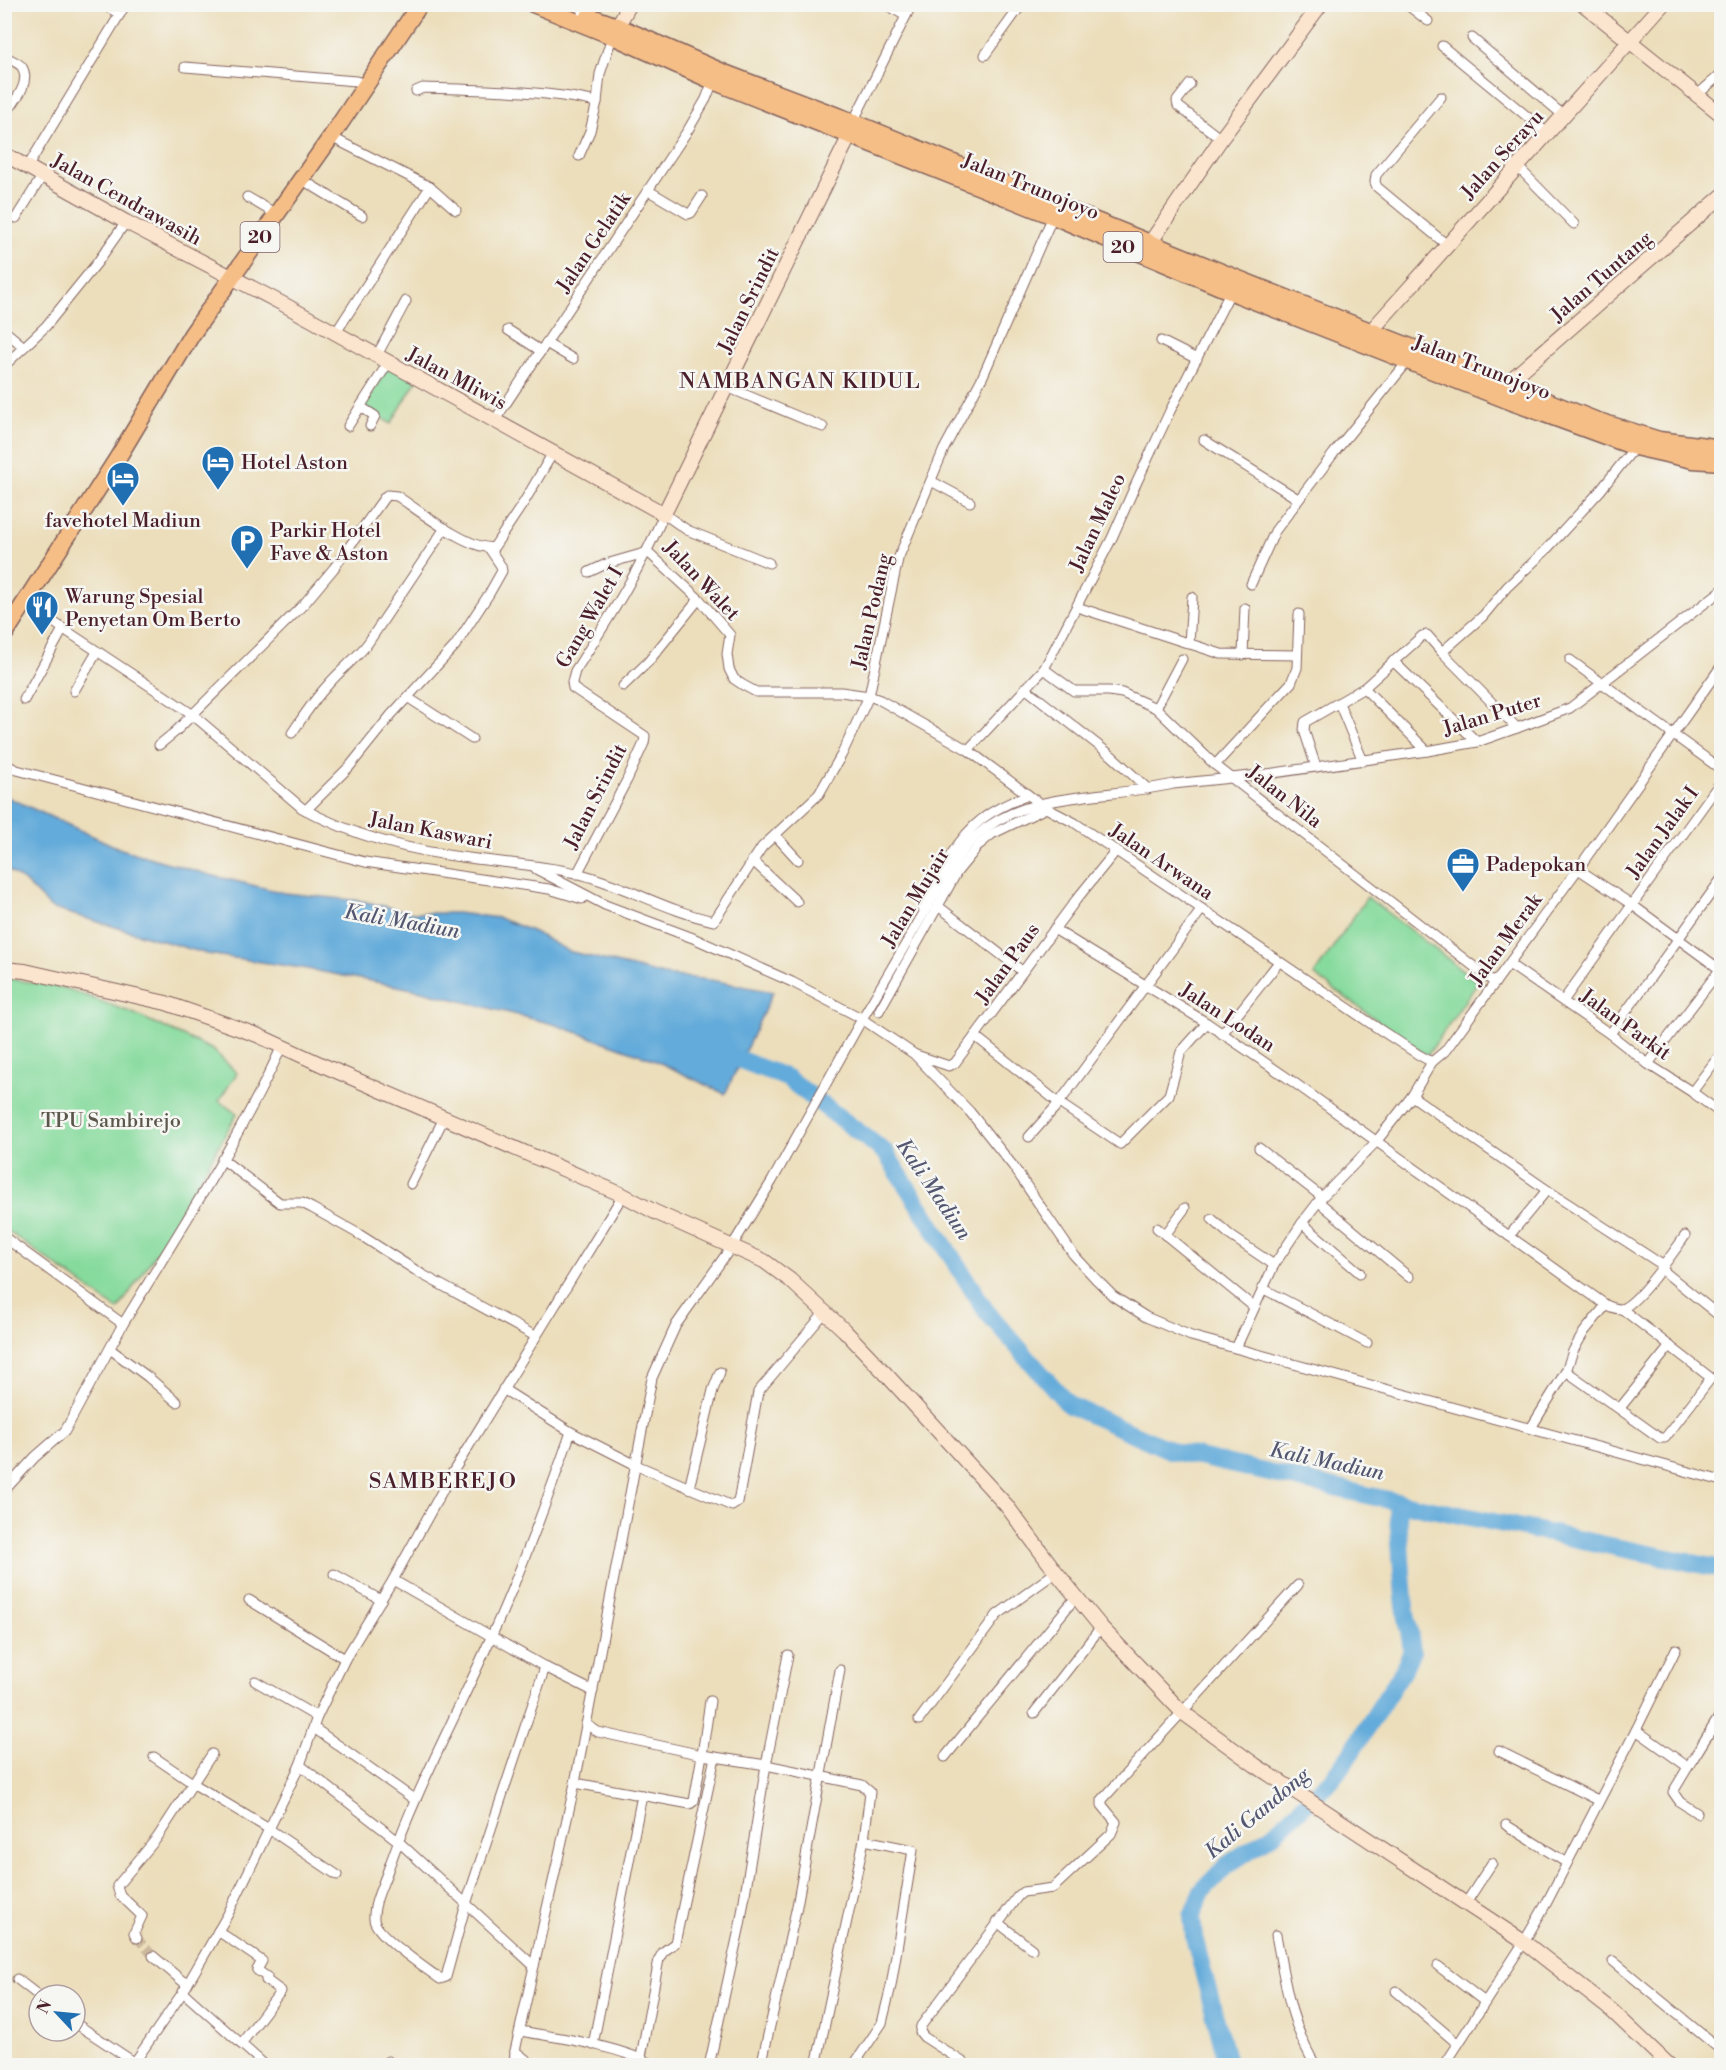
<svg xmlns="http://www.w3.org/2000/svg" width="1726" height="2070" font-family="'Libre Bodoni',serif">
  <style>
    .green { fill: #85da9c; stroke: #687c64; stroke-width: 1.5 }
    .water { fill: #63abda; stroke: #566582; stroke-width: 1.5 }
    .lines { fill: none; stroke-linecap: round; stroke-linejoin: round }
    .river { stroke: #63abda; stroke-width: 18 }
    .street-tunnel { stroke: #ccb89e; stroke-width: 9; stroke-dasharray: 9 4.5; stroke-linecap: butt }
    .street-casing { stroke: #83625d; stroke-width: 11 }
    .secondary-casing { stroke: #83625d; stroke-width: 16 }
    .highway-casing { stroke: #83625d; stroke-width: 19 }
    .street { stroke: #fff; stroke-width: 9 }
    .secondary { stroke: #fbe5cf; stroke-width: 14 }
    .highway { stroke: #f6be87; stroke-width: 16 }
    .labels { text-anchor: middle; stroke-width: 5; stroke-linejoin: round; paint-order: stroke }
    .shield { fill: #f6f6f2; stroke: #7e6067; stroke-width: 1.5 }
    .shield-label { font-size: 18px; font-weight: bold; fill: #4a1f2b }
    .street-label { font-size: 20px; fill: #4a1f2b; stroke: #f6f6f2 }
    .poi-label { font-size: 20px; fill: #4a1f2b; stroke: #f6f6f2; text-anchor: start }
    .park-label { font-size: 20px; fill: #5c574d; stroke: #f6f6f2 }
    .water-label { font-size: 21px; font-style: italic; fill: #545771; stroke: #f6f6f2 }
    .quarter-label { font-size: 22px; letter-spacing: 1.5px; fill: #4a1f2b; stroke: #f6f6f2 }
  </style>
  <rect width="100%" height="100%" fill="#f6f6f2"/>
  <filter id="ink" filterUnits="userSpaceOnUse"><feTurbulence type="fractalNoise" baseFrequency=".0167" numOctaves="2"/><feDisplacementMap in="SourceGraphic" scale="12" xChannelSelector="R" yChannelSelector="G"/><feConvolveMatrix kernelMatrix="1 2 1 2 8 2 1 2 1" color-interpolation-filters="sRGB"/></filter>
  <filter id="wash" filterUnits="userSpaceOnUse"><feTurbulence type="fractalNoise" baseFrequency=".008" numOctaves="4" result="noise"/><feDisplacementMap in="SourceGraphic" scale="24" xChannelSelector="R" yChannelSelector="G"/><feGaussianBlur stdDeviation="1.35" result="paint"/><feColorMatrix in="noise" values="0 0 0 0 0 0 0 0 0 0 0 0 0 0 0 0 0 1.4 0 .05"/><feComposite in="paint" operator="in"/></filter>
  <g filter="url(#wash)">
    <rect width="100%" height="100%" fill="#ecdebb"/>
    <g class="green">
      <polygon points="389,365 417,380 391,424 363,406"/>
      <polygon points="1367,897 1478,982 1427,1056 1314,975"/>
      <polygon points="5,978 65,988 135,1014 213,1050 237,1073 219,1101 237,1114 162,1244 118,1310 5,1229"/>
    </g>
    <polygon class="water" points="5,796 121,849 210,875 285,893 362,901 413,913 457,913 499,918 534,932 568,951 663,975 711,980 773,992 725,1094 650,1058 553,1024 418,990 302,968 207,954 51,908 25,882 5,868"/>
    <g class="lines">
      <g class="river">
        <polyline points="720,1052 787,1078 885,1152 986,1311 1069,1405 1172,1451 1397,1502 1722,1569"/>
        <polyline points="1228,2066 1194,1937 1192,1916 1202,1891 1226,1866 1273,1834 1332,1779 1351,1753 1402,1672 1412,1651 1404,1599 1397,1502"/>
      </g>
    </g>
  </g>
  <g filter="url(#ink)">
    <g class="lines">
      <polyline class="street-tunnel" points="137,1938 153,1956"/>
      <g class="street-casing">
        <g id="street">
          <polyline points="102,4 120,14"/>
          <polyline points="885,4 906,16"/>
          <polyline points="1406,4 1428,21"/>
          <polyline points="580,21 585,4"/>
          <polyline points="1472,38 1563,115"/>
          <polyline points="1442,46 1547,133"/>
          <polyline points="985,55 1022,4"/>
          <polyline points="185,67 356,81 366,84"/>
          <polyline points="1190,84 1177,101 1178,106 1221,139"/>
          <path d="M 416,91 L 423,88 C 481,90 541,90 597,102"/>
          <polyline points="1696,96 1722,73"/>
          <polyline points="1441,97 1376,175 1375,182 1377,187 1447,245"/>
          <path d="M 4,116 C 13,103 32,83 22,67 C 20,64 13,61 10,59"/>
          <polyline points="853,122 912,4"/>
          <polyline points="331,137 430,187 335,334"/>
          <polyline points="579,156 590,131 597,102 600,74 612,37"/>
          <polyline points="28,166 126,4"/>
          <polyline points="1518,167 1574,224"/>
          <polyline points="301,179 362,216"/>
          <polyline points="430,187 456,210"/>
          <polyline points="649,191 688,214 691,213 702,196"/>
          <polyline points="247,197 276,214"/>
          <polyline points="16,218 43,175"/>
          <polyline points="508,330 541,351"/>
          <polyline points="4,333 6,332 24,347"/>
          <polyline points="1161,341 1197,359"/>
          <polyline points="546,343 573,359"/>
          <polyline points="376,357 406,301"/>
          <polyline points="4,366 46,326 97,263 126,222"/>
          <polyline points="727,387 823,427"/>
          <polyline points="361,407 375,416 370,426"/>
          <polyline points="495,420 688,130 706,99 713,81"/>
          <polyline points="348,426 388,363"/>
          <polyline points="1204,440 1298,499"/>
          <polyline points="931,481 970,502"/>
          <polyline points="648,552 699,599 730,635 727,654 729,669 734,679 743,685 756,692 841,692 869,696 880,700 968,750 1046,808 1075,823 1376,1027 1419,1055 1432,1062"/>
          <polyline points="589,572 606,564 648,552"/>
          <polyline points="1251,584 1275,531 1334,453 1408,361"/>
          <path d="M 26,604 L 192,714 L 302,808 C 356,838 415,852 476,859 C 509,863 543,866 576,873 C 623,884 666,911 714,921 L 762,847 L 819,794 L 842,754 L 869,696 L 898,559 L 944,449 L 982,378 L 1053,216"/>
          <polyline points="1077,607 1221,654 1297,655"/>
          <polyline points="1189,644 1192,597"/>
          <polyline points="1442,652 1517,728"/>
          <polyline points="1243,655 1245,608"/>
          <polyline points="1570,660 1722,770"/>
          <polyline points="1393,661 1477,742"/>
          <polyline points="1044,669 1074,691 1109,691 1122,693 1156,708 1215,765 1495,983"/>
          <polyline points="623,686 648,662 699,599"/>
          <polyline points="1025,688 1112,756 1148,789"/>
          <polyline points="1364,688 1427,751"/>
          <polyline points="74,691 97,652"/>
          <polyline points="407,697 472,739"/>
          <polyline points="24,700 63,629"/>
          <polyline points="1339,703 1363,761"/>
          <polyline points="1156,708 1182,659"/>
          <path d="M 292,733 C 303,717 313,701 326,687 C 339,671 356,659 368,643 L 445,528"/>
          <path d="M 159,745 L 175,732 L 304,604 L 334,568 L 384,498 L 387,495 L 397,496 C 417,509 471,552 494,547 L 524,502 L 554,451"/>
          <polyline points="968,750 1044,669 1112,538 1135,486 1170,411 1231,291"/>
          <polyline points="4,764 17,770 365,862 549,889 582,899"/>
          <polyline points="1215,765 1291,683 1297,668 1299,614"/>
          <polyline points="1316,767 1304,730 1305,722 1364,688 1422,636 1427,635 1442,652 1483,616 1507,587 1545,551 1600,491 1635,447"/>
          <polyline points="306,810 350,766 391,715 455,646 489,594 502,571 501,566 489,548"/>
          <polyline points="776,836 798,860"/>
          <polyline points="752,860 797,902"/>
          <polyline points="536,869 605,905 693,938 792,982 859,1017 914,1054 970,1112 1013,1166 1073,1254 1095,1278 1113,1296 1146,1317 1191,1336 1722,1481"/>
          <polyline points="1578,869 1631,904 1722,971"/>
          <path d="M 577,874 L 627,780 L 644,743 L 645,736 L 573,688 L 572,682 L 575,671 C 608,620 640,570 664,514 L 687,530 L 769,563"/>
          <polyline points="938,906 1022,971"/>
          <path d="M 921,907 C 937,878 956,839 982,819 C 995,809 1013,801 1028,795"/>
          <polyline points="1054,929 1207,1023 1289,1079 1606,1305"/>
          <polyline points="1509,964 1610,1034 1648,1064 1692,1092 1722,1114"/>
          <polyline points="1563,1001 1722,780"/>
          <polyline points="879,1011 957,872 980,844 992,834 1046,808"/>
          <polyline points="1222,1034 1279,962"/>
          <polyline points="1610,1034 1722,878"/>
          <polyline points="975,1036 1059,1103 1202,909"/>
          <polyline points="916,1055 949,1066 955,1063 1076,900 1115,852"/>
          <polyline points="1648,1064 1722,967"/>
          <polyline points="1692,1092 1722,1052"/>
          <polyline points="1412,1096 1547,1190 1664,1266"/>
          <polyline points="1029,1137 1059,1103 1120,1144 1169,1095 1181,1052 1207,1023"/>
          <polyline points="1259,1148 1322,1197"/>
          <polyline points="222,1159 280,1203 302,1203 312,1208 357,1233 423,1275 535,1336"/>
          <polyline points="411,1184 445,1116"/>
          <polyline points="1319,1202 1409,1277"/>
          <polyline points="1212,1219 1231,1236 1274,1265"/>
          <polyline points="1302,1223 1360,1273"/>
          <polyline points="1157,1228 1254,1307"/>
          <polyline points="1165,1235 1185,1208"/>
          <polyline points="1509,1236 1547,1190"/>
          <polyline points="4,1237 123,1324 65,1431 35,1457 4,1491"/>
          <polyline points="1661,1269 1722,1318"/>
          <polyline points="1262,1288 1367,1343"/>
          <path d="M 123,1324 C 178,1233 238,1142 282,1046"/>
          <polyline points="1236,1348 1274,1265 1302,1223 1322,1197 1376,1142 1412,1096 1432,1062 1445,1051 1578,869 1722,665"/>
          <polyline points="110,1349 148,1377 177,1402"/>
          <polyline points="1566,1371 1660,1438 1665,1438 1711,1378 1622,1309"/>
          <polyline points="503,1389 571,1432 636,1465 732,1506 738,1502 758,1392 825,1312"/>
          <polyline points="1620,1408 1670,1346"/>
          <path d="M 1531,1428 L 1566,1371 L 1573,1351 L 1584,1332 L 1606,1305 C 1611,1307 1615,1309 1620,1309 C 1636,1307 1675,1250 1685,1236"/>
          <polyline points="689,1488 713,1390 720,1372"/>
          <polyline points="334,1574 381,1600"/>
          <polyline points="393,1580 545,1667 593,1691"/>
          <polyline points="249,1600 345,1659"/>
          <path d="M 545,1667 L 466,1904 L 446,1977 L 440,1979 C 427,1969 374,1934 374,1919 C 373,1902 384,1883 389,1867 C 417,1787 458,1713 492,1635 C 522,1569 547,1501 571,1432"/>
          <polyline points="255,1681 317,1717"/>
          <polyline points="1034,1713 1101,1627"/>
          <polyline points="919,1720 997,1615 1056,1572"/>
          <polyline points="586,1724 598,1732 702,1755 710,1701"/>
          <polyline points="314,1728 415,1800"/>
          <polyline points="1636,1730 1688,1767 1673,1792 1680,1802 1697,1813"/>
          <polyline points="1499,1751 1598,1800"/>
          <polyline points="154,1757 194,1784 269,1829 337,1875"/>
          <polyline points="945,1757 1076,1597"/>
          <polyline points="300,1765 398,1841 534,1966"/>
          <polyline points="1688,1767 1722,1712"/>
          <polyline points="575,1783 690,1804 694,1801 702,1755 766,1765 862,1785 870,1792 864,1840 816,2066"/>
          <polyline points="1506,1825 1567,1863"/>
          <polyline points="1466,1903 1492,1863"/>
          <polyline points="997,1922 1032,1949"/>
          <polyline points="218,1931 262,1961 257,1970 267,1977 266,1980 281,1991 241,2044"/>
          <path d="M 1276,1935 C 1285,1982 1290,2024 1316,2066"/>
          <polyline points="137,1938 134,1933 142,1916 120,1895 117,1886 157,1838 212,1754"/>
          <polyline points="153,1956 187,1985"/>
          <polyline points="1613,1961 1722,2051"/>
          <polyline points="1438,1966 1485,2002"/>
          <polyline points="17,1979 39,1996"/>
          <polyline points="1396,1991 1458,2044"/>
          <polyline points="183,1992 266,2066"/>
          <polyline points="75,2023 134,2062"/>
          <path d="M 520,2031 C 566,2039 615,2045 657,2066"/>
          <polyline points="593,2045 642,1795"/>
          <polyline points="515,2051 534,2066"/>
          <polyline points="641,2057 659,1959 663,1952 675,1943 715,1757"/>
          <polyline points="388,2061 393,2066"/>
          <polyline points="132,2066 183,1992 228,1914 300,1765 317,1717 345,1659 393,1580 451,1475 623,1195"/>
          <path d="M 514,2066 L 515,2051 L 575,1783 L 652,1378 L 676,1325 L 732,1246 L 772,1181 L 862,1019 L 950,868 C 958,857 966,846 976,836 C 1027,789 1110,799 1173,784 L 1260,775 L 1427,751 L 1477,742 L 1517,728 L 1570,708 L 1722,590"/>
          <polyline points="709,2066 740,1925 766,1765 788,1655"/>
          <polyline points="761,2066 797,1906 840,1670"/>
          <polyline points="853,2066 882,2023 891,1986 913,1850 864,1840"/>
          <polyline points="969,2066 924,2037 920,2032 921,2026 1018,1896 1023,1892 1053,1888 1111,1834 1116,1822 1102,1805 1102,1800 1298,1585"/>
          <polyline points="1444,2066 1524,1942 1547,1902 1636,1730 1676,1649"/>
        </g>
      </g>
      <g class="secondary-casing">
        <g id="secondary">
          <polyline points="1583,4 1722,115"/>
          <polyline points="613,34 630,4"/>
          <polyline points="4,154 126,222 283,304 664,514 850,135"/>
          <polyline points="1150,243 1221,139 1321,4"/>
          <polyline points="1371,331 1663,4"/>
          <polyline points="1506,384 1722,196"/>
          <polyline points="4,969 25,971 166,1003 257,1035 329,1068 623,1195 655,1212 764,1261 790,1280 844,1330 884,1372 1006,1505 1056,1572 1101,1627 1182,1712 1255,1765 1524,1942 1611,2010 1670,2066"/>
        </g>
      </g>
      <g class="highway-casing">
        <g id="highway">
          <polyline points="533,4 617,38 713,81 1053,216 1239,295 1512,402 1635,447 1693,460 1722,462"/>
          <polyline points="589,16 617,26 727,74 853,122 1236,278 1595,420 1659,440 1722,448"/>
          <polyline points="4,635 117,459 192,334 331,137 420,4"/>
        </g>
      </g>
      <use href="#street" class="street"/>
      <use href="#secondary" class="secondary"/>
      <use href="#highway" class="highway"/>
    </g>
  </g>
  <defs>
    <g id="hotel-pin" transform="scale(1.725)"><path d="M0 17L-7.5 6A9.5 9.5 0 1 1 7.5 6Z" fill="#1f6fb2" stroke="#f6f6f2"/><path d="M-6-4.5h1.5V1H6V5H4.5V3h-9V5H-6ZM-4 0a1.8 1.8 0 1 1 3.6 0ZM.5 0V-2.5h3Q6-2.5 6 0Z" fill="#fff"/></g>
    <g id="parking-pin" transform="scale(1.725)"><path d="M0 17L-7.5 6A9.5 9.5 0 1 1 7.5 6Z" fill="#1f6fb2" stroke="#f6f6f2"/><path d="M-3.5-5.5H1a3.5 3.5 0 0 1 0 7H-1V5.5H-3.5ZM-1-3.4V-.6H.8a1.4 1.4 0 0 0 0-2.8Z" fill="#fff"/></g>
    <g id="restaurant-pin" transform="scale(1.725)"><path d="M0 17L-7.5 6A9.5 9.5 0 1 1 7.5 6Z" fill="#1f6fb2" stroke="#f6f6f2"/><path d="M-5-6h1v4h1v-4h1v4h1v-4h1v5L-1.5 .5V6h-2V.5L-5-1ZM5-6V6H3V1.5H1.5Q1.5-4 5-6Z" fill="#fff"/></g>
    <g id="office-pin" transform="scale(1.725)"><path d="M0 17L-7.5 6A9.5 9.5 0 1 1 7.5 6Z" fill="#1f6fb2" stroke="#f6f6f2"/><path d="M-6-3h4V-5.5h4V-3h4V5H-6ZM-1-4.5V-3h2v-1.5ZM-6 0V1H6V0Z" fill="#fff"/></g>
  </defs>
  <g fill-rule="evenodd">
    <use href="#hotel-pin" x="218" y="462"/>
    <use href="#hotel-pin" x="123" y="478"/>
    <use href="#parking-pin" x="247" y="541"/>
    <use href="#restaurant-pin" x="42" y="607"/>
    <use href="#office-pin" x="1463" y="864"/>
  </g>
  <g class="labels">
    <g class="shield">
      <rect x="240.5" y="222" width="39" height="30" rx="4.5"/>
      <rect x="1103.5" y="232" width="39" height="30" rx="4.5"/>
    </g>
    <g class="shield-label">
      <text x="260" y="243">20</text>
      <text x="1123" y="253">20</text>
    </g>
    <g class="street-label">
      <text transform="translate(1502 154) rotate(-48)" y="7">Jalan Serayu</text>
      <text transform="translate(1031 186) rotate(22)" y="7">Jalan Trunojoyo</text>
      <text transform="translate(127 199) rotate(29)" y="7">Jalan Cendrawasih</text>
      <text transform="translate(593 242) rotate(-56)" y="7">Jalan Gelatik</text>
      <text transform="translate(1601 276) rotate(-41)" y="7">Jalan Tuntang</text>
      <text transform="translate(748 300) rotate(-64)" y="7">Jalan Srindit</text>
      <text transform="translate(1482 367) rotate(21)" y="7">Jalan Trunojoyo</text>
      <text transform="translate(457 378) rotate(28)" y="7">Jalan Mliwis</text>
      <text transform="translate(1097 522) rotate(-65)" y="7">Jalan Maleo</text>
      <text transform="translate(702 580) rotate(47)" y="7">Jalan Walet</text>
      <text transform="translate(871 611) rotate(-77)" y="7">Jalan Podang</text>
      <text transform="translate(589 617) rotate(-60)" y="7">Gang Walet I</text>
      <text transform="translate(1492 714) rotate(-17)" y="7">Jalan Puter</text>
      <text transform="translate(595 796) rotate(-63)" y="7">Jalan Srindit</text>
      <text transform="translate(1285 796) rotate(38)" y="7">Jalan Nila</text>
      <text transform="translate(431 830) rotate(11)" y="7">Jalan Kaswari</text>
      <text transform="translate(1662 832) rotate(-54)" y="7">Jalan Jalak I</text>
      <text transform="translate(1162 861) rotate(34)" y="7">Jalan Arwana</text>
      <text transform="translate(915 897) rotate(-59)" y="7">Jalan Mujair</text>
      <text transform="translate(1505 939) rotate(-54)" y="7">Jalan Merak</text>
      <text transform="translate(1007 963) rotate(-54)" y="7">Jalan Paus</text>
      <text transform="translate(1228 1017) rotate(33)" y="7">Jalan Lodan</text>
      <text transform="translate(1626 1024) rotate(36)" y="7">Jalan Parkit</text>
    </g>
    <g class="poi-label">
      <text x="241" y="469">Hotel Aston</text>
      <text x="123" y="527" text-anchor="middle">favehotel Madiun</text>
      <text x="270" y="537">Parkir Hotel<tspan x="270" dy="23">Fave &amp; Aston</tspan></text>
      <text x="65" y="603">Warung Spesial<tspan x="65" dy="23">Penyetan Om Berto</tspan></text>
      <text x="1486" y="871">Padepokan</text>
    </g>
    <g class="park-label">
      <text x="111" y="1127">TPU Sambirejo</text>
    </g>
    <g class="water-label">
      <text transform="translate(402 921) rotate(10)" y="7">Kali Madiun</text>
      <text transform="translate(934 1189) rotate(56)" y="7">Kali Madiun</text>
      <text transform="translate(1327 1461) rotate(12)" y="7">Kali Madiun</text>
      <text transform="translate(1257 1813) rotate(-40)" y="7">Kali Gandong</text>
    </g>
    <g class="quarter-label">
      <text x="800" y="388">NAMBANGAN KIDUL</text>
      <text x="443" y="1488">SAMBEREJO</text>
    </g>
  </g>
  <rect width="1726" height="2070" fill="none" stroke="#f6f6f2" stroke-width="24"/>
  <g transform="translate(57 2013) rotate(296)"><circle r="28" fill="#f6f6f2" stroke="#b1a0a2" stroke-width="1.5"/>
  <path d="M0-4.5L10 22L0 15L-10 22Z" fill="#1f6fb2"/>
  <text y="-9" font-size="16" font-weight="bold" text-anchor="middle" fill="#4a1f2b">N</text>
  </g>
</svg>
